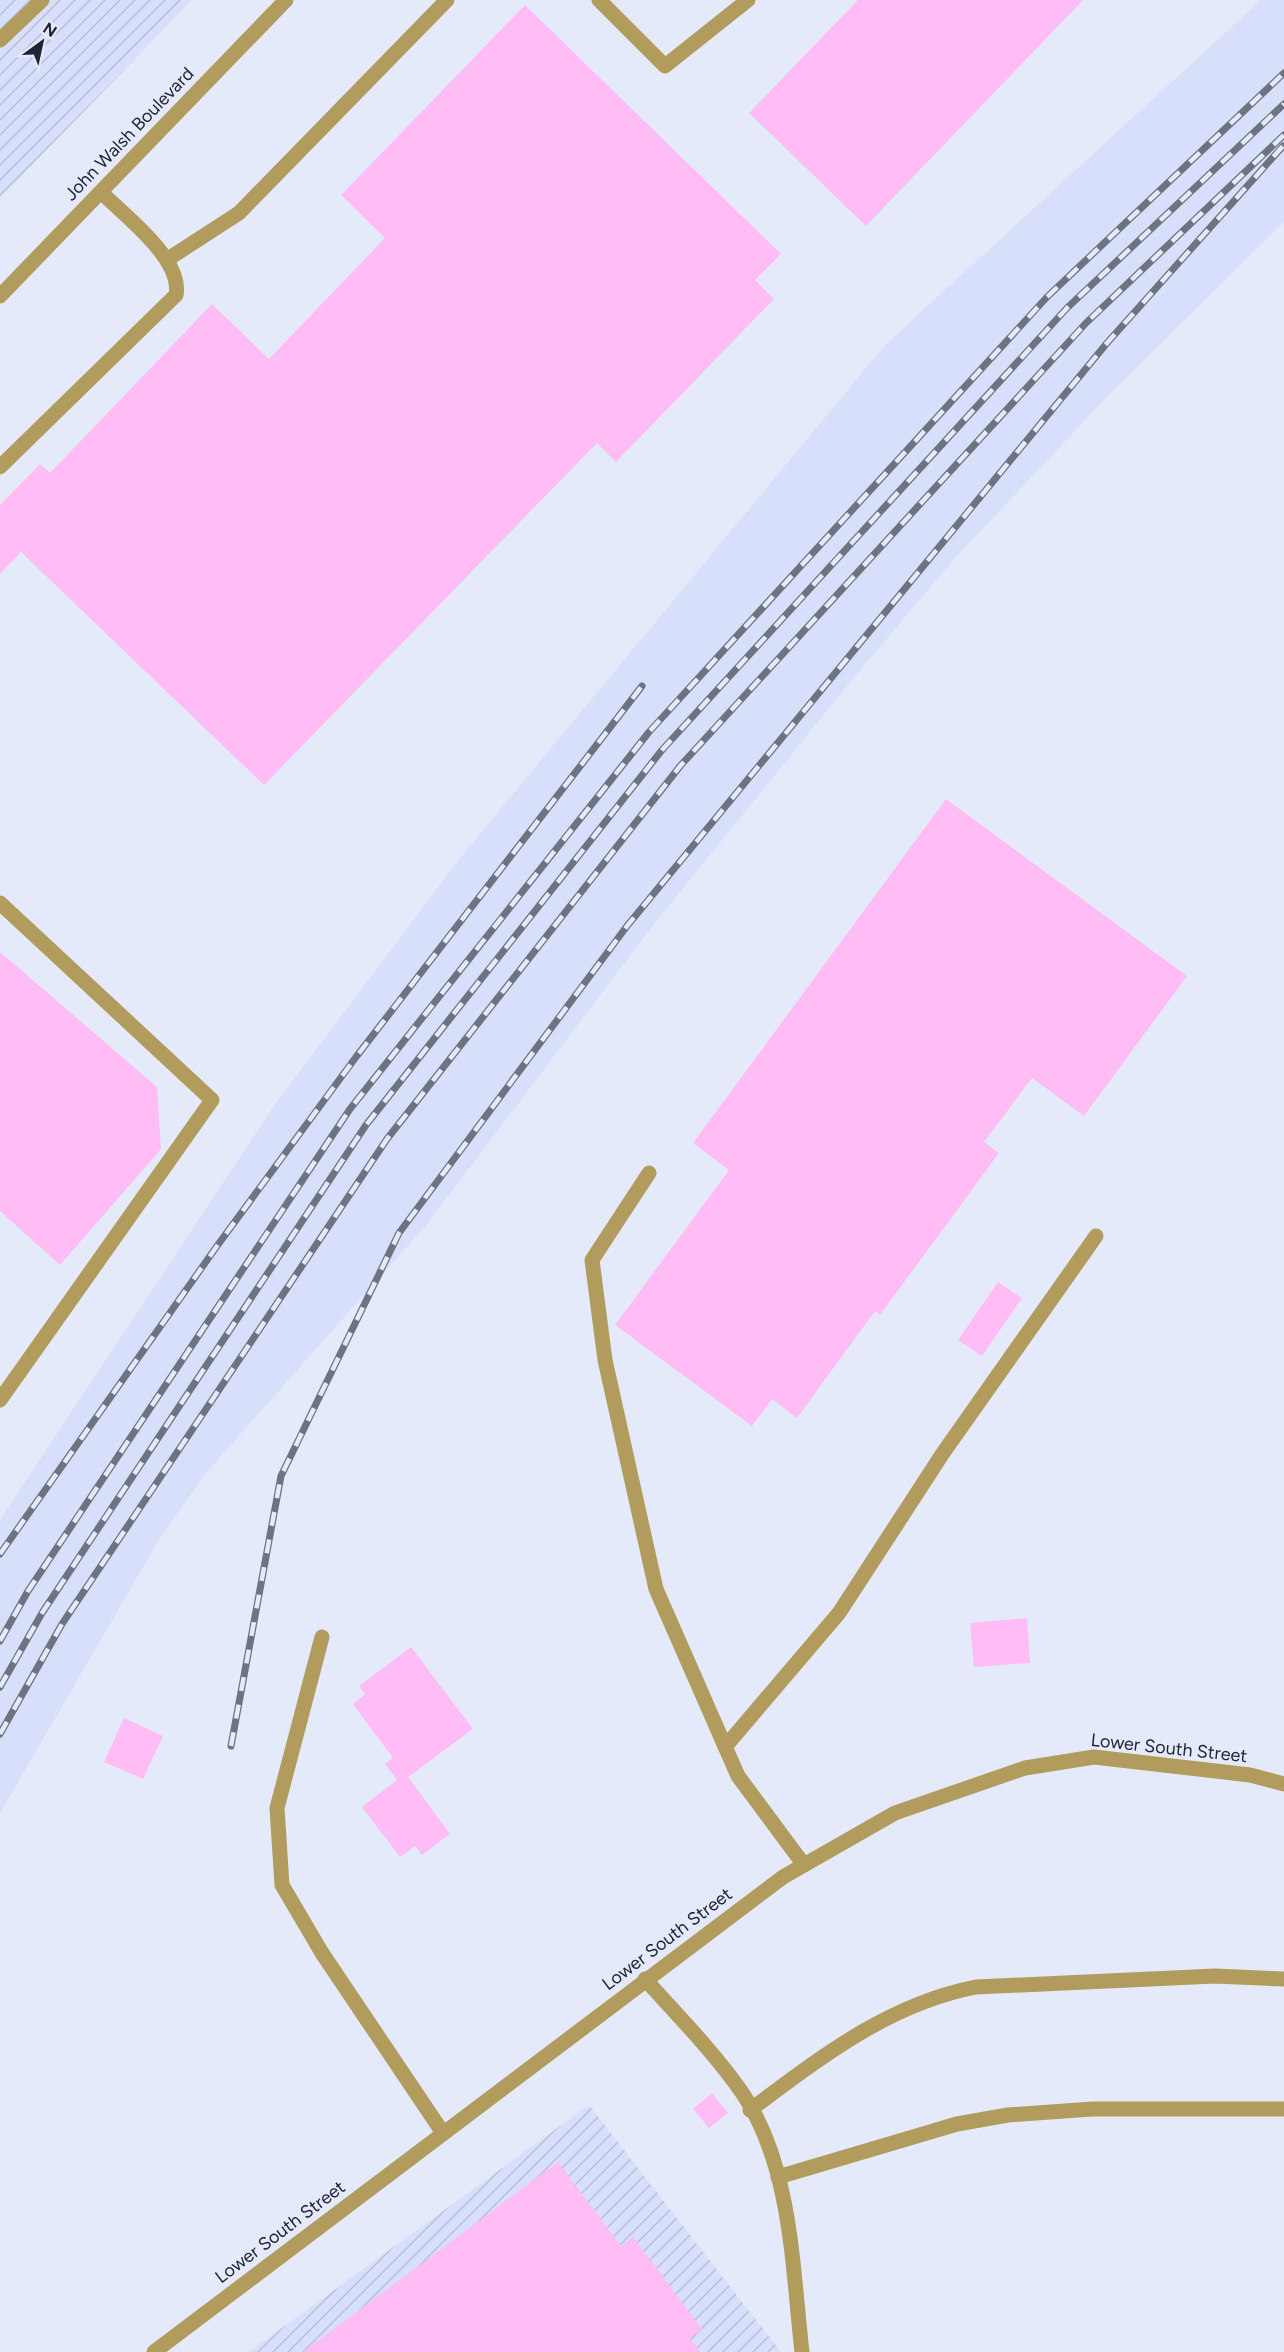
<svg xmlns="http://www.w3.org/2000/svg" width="1284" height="2352" font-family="Figtree,sans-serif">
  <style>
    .built { fill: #d7dffb }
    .industrial { fill: url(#industrial-furrows) }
    .building { fill: #ffbcf5 }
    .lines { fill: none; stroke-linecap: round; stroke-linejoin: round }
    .service { stroke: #b19c5d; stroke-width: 15 }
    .minor { stroke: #b19c5d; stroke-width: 15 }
    .tertiary { stroke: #b19c5d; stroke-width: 15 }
    .rail-casing { stroke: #6e7382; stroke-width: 7 }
    .rail { stroke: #e5eafa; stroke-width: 4.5; stroke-dasharray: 14; stroke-linecap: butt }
    .labels { text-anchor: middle; stroke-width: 4.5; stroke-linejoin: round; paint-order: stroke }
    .street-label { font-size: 18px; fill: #202433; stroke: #e5eafa }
  </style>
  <defs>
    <pattern id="industrial-furrows" width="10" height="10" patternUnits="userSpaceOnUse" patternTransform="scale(1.5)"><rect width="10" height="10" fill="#d7dffb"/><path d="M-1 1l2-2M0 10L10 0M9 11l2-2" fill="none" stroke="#b8bfd8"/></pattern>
  </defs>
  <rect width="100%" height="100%" fill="#e5eafa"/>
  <polygon class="built" points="1261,0 1284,0 1284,222 1105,399 956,557 856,675 654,924 427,1224 205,1474 160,1538 0,1813 0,1520 273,1107 460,858 885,345"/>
  <g class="industrial">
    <polygon points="0,0 192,0 0,198"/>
    <polygon points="589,2105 781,2352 249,2352"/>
  </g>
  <g class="building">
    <polygon points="858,0 1083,0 866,226 749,113"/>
    <polygon points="525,5 781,254 755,280 774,299 616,462 597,443 264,785 21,552 0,574 0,505 40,464 50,473 212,304 269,359 385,238 341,195"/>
    <polygon points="946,799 1187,976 1084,1116 1032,1078 984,1142 999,1153 880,1315 875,1311 797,1418 772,1399 752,1426 615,1325 729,1170 693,1143"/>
    <polygon points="0,952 157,1087 161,1149 60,1265 0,1211"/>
    <polygon points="998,1282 1022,1298 982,1356 958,1340"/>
    <polygon points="1027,1618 1030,1663 974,1667 970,1623"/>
    <polygon points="411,1647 473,1729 408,1777 450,1834 422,1855 415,1846 400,1857 362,1807 397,1780 385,1764 393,1758 353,1704 365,1694 359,1686"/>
    <polygon points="124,1718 163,1736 143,1779 104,1762"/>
    <polygon points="712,2093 728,2113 709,2128 693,2109"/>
    <polygon points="558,2162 621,2246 633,2237 702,2329 690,2338 700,2352 303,2352"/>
  </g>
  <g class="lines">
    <g class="service">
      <polyline points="599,0 665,66 748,0"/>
      <polyline points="0,40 42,0"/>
      <polyline points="168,259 239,213 447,0"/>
      <path d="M 0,467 L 176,295 C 183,259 125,216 101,192"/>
      <polyline points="0,903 212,1100 0,1400"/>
      <polyline points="649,1173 592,1260 605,1360 656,1589 738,1776 804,1865"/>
      <polyline points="322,1637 277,1808 282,1885 322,1953 443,2133"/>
      <polyline points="725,1747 839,1613 943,1453 1096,1236"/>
      <path d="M 750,2110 C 820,2058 888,2004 976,1987 L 1215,1976 L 1284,1979"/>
      <polyline points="778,2177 957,2124 1008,2115 1092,2109 1284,2109"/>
    </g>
    <g class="minor">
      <path d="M 645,1979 C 677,2015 713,2051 741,2091 C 792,2165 792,2266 802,2352"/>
      <polyline points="154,2352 783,1877 895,1813 1025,1768 1094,1757 1250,1775 1284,1784"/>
    </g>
    <polyline class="tertiary" points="0,296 286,0"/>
    <g class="rail-casing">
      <g id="rail">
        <polyline points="0,1554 217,1246 356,1057 642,686"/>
        <polyline points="0,1641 28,1591 350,1109 649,732 1047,297 1284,73"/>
        <polyline points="0,1687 42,1613 366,1125 662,750 1067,308 1284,104"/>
        <polyline points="0,1734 62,1624 387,1139 681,765 1086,323 1284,135"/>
        <polyline points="231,1746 281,1476 399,1233 627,926 1107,343 1283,146"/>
      </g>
    </g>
    <use href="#rail" class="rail"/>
  </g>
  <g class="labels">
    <g class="street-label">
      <text transform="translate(129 134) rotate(-46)" y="6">John Walsh Boulevard</text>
      <text transform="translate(1169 1748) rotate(6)" y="6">Lower South Street</text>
      <text transform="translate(667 1939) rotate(-37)" y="6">Lower South Street</text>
      <text transform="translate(280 2232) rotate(-37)" y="6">Lower South Street</text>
    </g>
  </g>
  <g transform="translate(42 42) rotate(33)" stroke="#e5eafa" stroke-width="4.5" paint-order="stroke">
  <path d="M0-4.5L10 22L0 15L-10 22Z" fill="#202433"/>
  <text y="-9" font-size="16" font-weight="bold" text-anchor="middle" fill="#202433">N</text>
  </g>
</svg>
